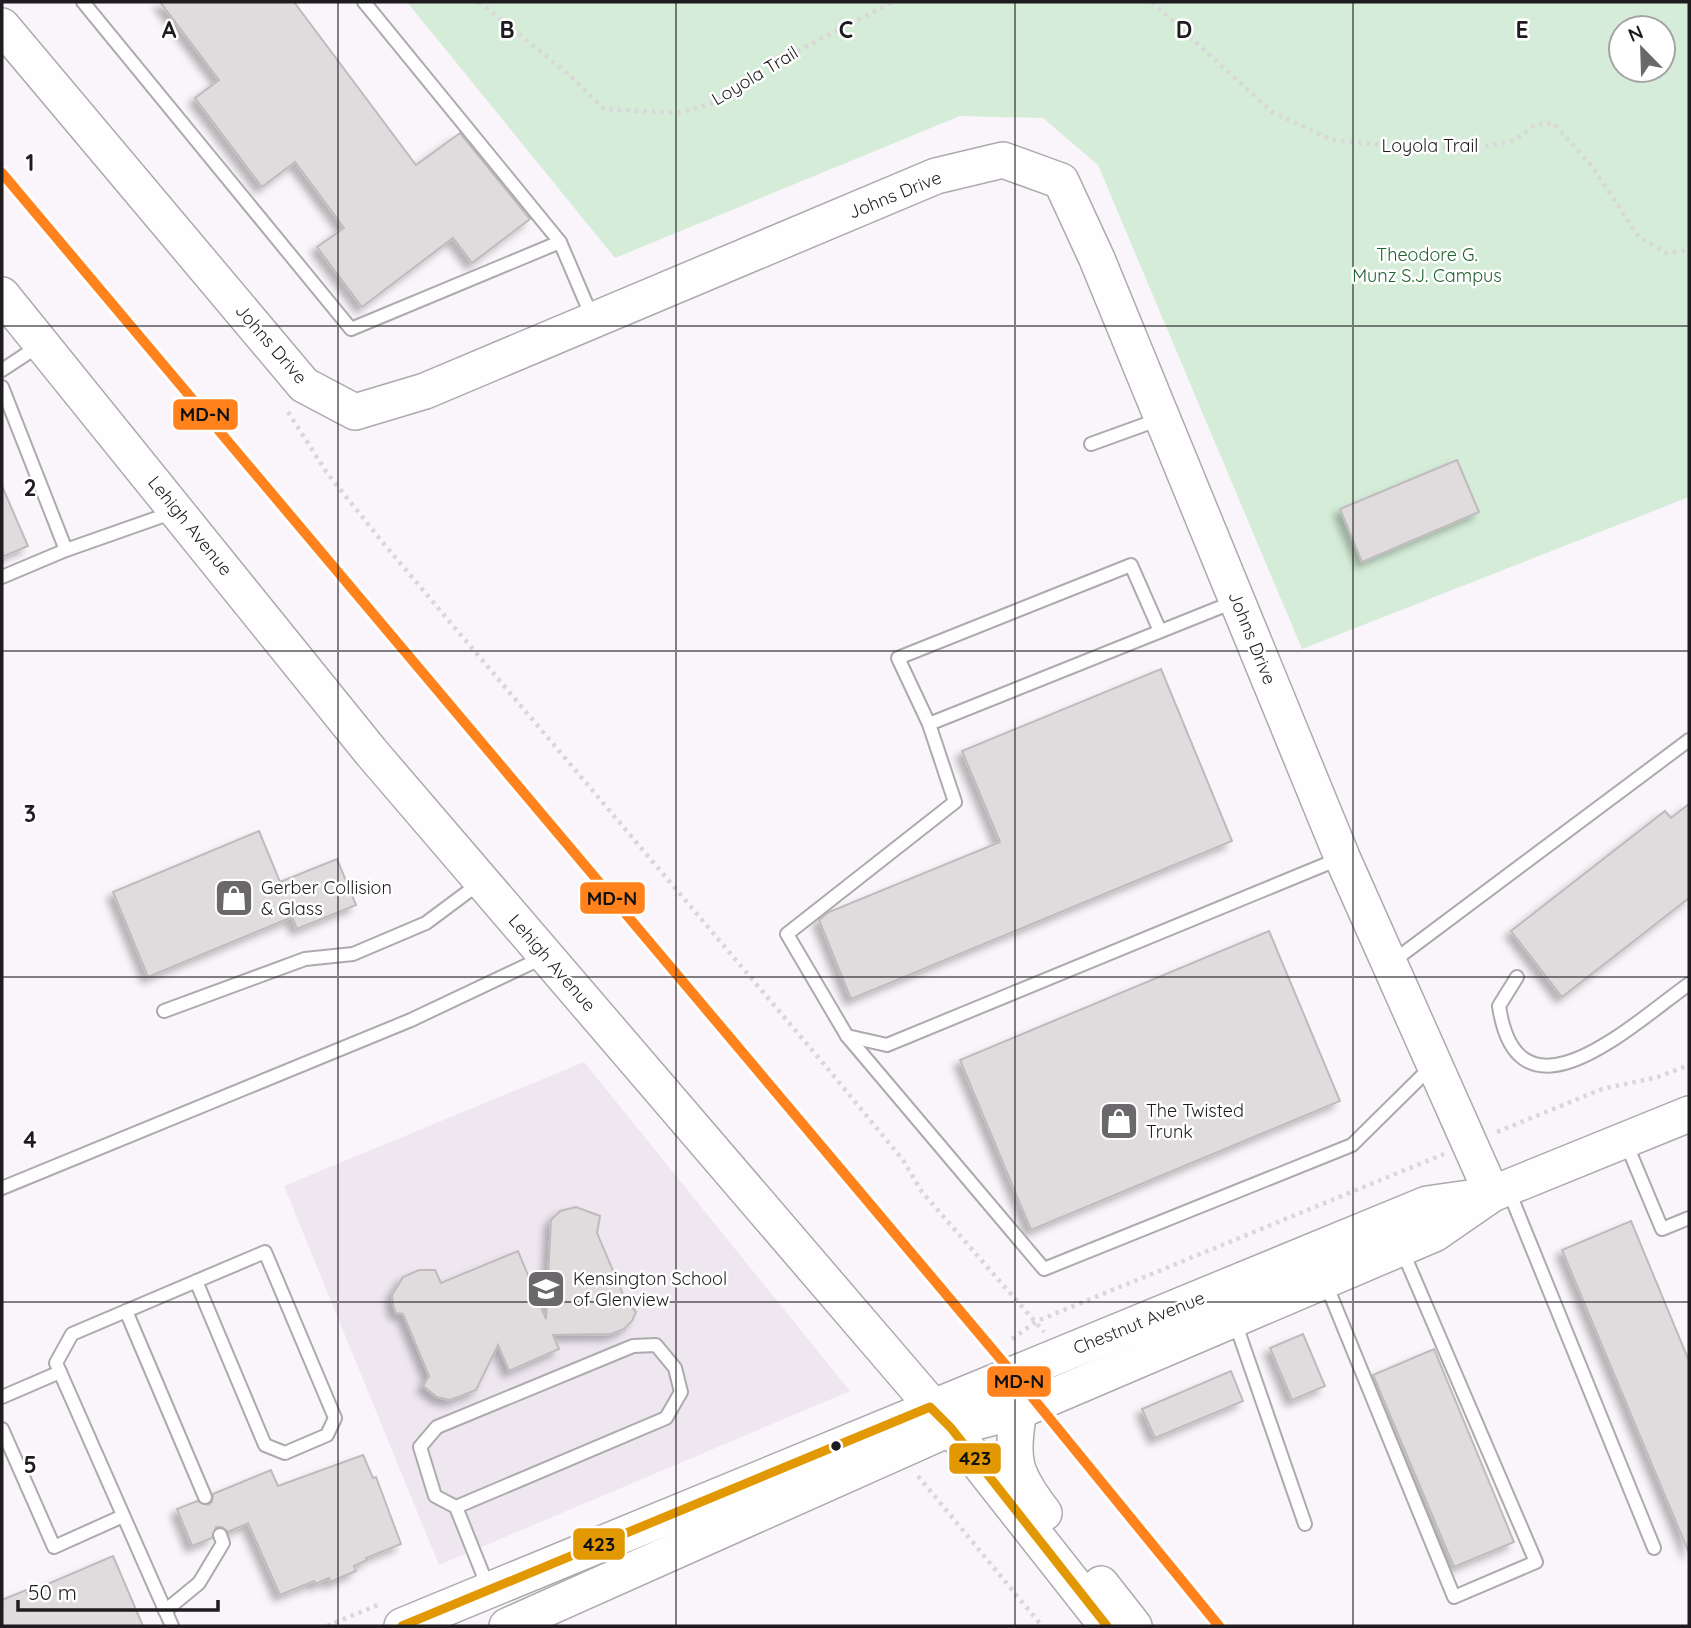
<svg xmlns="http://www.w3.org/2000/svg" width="1691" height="1628" font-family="Quicksand,sans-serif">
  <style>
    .built { fill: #eee7f0 }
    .park { fill: #d5edd8; fill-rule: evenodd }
    .building { fill: #e0dcde; stroke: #bfbbbd; stroke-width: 2; filter: url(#shadow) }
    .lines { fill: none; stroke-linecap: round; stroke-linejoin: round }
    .lane-casing { stroke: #adaaae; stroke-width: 16 }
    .secondary-casing { stroke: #adaaae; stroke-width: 38 }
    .path { stroke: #d9d7d9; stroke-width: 4.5; stroke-dasharray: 3.5 5; stroke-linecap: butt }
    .lane { stroke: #fefefe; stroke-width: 12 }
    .secondary { stroke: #fefefe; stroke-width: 35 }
    .bus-1-casing { stroke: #fff; stroke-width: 14 }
    .bus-1 { stroke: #e19803; stroke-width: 9 }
    .rail-1-casing { stroke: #fff; stroke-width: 16 }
    .rail-1 { stroke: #ff821d; stroke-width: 10 }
    .grid { fill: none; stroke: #1e1c1f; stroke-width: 2; stroke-opacity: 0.55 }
    .bus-dot { fill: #1e1c1f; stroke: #fff; stroke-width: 2.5 }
    .labels { text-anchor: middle; stroke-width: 5; stroke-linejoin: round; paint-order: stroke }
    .street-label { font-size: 18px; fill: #1e1c1f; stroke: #fff }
    .park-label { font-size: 18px; fill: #1f632e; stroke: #fff }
    .poi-label { font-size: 18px; fill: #1e1c1f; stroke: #fff; text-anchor: start }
    .grid-label { font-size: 23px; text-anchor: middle; font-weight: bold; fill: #1e1c1f; stroke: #fff; stroke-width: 5; stroke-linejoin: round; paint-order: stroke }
    .line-badge { stroke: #fff; stroke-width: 2.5 }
    .pale-badge-label { font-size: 19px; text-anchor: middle; font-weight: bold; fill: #111 }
  </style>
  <defs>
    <filter id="shadow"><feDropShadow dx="-6" dy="6" stdDeviation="3.5" flood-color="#0004"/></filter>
  </defs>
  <rect width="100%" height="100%" fill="#f9f5fa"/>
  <polygon class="built" points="584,1062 850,1391 439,1565 284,1186"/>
  <path class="park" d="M 407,2 L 1689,2 L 1689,497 L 1302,649 L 1098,165 L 1043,118 L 960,116 L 615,258 ZM 1621,28 L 1663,28 L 1663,70 L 1621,70 Z"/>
  <g class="building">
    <polygon points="160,2 294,2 416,165 460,133 530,219 472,263 453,238 362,307 317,247 344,228 295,162 262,187 195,98 219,80"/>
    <polygon points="1457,460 1479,512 1362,562 1340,509"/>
    <polygon points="2,486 28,546 2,557"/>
    <polygon points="1161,669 1232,841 851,999 819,920 829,912 1000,842 962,751"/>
    <polygon points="1689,804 1689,898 1562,997 1511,931 1665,811 1671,818"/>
    <polygon points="259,831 280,882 337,859 356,905 297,929 292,917 148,977 113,892"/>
    <polygon points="1269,931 1340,1101 1031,1230 960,1060"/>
    <polygon points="576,1207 600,1216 597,1233 625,1299 636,1312 632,1321 624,1329 611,1334 553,1335 559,1349 509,1371 498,1345 476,1390 450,1400 437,1397 423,1386 429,1376 403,1314 396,1313 393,1305 392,1295 403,1277 419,1270 435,1270 441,1283 518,1251 546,1319 551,1220 560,1211"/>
    <polygon points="1631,1221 1689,1361 1689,1553 1562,1250"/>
    <polygon points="1303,1334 1325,1386 1292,1400 1270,1348"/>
    <polygon points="1434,1349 1514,1542 1454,1567 1373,1375"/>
    <polygon points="1231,1371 1243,1401 1155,1438 1142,1409"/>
    <polygon points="363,1455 373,1478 376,1477 401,1544 366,1558 367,1560 354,1566 356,1571 330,1582 329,1578 315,1584 314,1581 280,1595 248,1523 228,1532 222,1527 216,1527 212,1538 192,1546 177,1509 197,1501 208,1505 212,1502 213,1494 271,1470 278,1486"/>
    <polygon points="113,1556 143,1626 2,1626 2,1600 26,1590 27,1593"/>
  </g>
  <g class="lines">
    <g class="lane-casing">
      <g id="lane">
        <polyline points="83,2 351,329 560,242 592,317"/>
        <polyline points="364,2 560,242"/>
        <polyline points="2,370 40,345"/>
        <polyline points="2,387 66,550 174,512"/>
        <polyline points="1091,444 1160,419"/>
        <polyline points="2,577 66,550"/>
        <polyline points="1236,601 929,724 955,802 787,934 847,1036 887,1045 1341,858"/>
        <polyline points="929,724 898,658 1131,565 1160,631"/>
        <polyline points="1392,962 1689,740"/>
        <path d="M 1517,977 L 1499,1006 C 1518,1134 1635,1022 1689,984"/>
        <polyline points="164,1011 305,959 353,954 426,923 481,882"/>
        <polyline points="847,1036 1044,1269 1352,1145 1431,1067"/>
        <polyline points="1626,1143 1662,1229 1689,1218"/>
        <polyline points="2,1188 411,1020 542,958"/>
        <polyline points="1508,1189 1654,1548"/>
        <polyline points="1326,1284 1454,1597 1536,1562 1402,1250"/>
        <polyline points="126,1311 205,1497"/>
        <polyline points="1235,1322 1305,1524"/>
        <polyline points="2,1397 60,1372"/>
        <polyline points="2,1429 54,1547 123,1516"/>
        <polyline points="456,1507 666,1418 681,1392 675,1368 656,1345 633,1346 437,1427 420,1447 435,1496 456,1507 488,1587"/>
        <polyline points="165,1611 199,1583 223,1543 220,1535"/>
        <polyline points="172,1626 56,1363 72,1334 265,1252 335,1418 327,1435 285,1453 265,1445 196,1281"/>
      </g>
    </g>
    <g class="secondary-casing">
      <g id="secondary">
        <polyline points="2,26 304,385 355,412 425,391 936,176 1003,160 1061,181 1097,259 1342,857 1492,1194"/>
        <polyline points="2,295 371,752 951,1428 1107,1626"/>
        <path d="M 1019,1411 C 1010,1460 1014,1474 1044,1513"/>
        <polyline points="1101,1584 1134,1626"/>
        <polyline points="402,1626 1427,1204 1483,1196"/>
        <polyline points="507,1626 951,1428 1019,1411 1434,1234 1492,1194 1689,1114"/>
      </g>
    </g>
    <g class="path">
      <polyline points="479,2 567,73 604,109 678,113 710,104 805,47 893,2"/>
      <polyline points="1152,2 1272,112 1332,140 1413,148 1489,146 1515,140 1535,125 1553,123 1591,165 1639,237 1666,253 1689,250"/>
      <polyline points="288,412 327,473 384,544 823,1063 903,1160 922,1192 1044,1332"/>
      <polyline points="1497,1132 1602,1089 1658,1077 1689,1065"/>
      <polyline points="1012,1339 1037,1321 1444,1154"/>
      <polyline points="918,1476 1042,1626"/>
      <polyline points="327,1626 380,1604"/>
    </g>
    <use href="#lane" class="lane"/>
    <use href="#secondary" class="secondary"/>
    <g class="bus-1-casing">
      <polyline id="bus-1" points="402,1626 930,1407 951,1428 1107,1626"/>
    </g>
    <use href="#bus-1" class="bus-1"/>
    <g class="rail-1-casing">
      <polyline id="rail-1" points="2,173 1014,1375 1219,1626"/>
    </g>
    <use href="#rail-1" class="rail-1"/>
  </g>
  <path class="grid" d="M 338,2 L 338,1626M 676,2 L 676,1626M 1015,2 L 1015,1626M 1353,2 L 1353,1626M 2,326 L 1689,326M 2,651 L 1689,651M 2,977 L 1689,977M 2,1302 L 1689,1302"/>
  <defs>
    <g id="shop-square" transform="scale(2.0125)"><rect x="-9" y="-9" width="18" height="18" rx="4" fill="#6b686c" stroke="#fff"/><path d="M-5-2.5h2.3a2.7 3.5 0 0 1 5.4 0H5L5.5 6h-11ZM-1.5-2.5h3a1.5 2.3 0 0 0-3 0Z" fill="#fff"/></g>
    <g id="school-square" transform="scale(2.0125)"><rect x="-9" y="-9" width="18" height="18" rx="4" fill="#6b686c" stroke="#fff"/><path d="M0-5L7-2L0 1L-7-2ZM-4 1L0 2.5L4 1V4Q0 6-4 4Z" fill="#fff"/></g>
  </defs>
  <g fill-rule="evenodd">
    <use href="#shop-square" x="234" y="898"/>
    <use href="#shop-square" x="1119" y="1121"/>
    <use href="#school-square" x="546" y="1289"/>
  </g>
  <circle class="bus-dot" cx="836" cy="1446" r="6"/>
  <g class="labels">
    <g class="street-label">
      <text transform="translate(755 76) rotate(-31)" y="6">Loyola Trail</text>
      <text x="1430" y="152">Loyola Trail</text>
      <text transform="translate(895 195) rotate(-22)" y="6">Johns Drive</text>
      <text transform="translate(271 344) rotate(49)" y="6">Johns Drive</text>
      <text transform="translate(190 526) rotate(51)" y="6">Lehigh Avenue</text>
      <text transform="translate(1252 638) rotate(68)" y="6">Johns Drive</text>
      <text transform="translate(552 963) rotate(49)" y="6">Lehigh Avenue</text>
      <text transform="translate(1139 1323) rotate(-22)" y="6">Chestnut Avenue</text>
    </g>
    <g class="park-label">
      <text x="1427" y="261">Theodore G.<tspan x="1427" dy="21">Munz S.J. Campus</tspan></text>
    </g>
    <g class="poi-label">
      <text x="261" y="894">Gerber Collision<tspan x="261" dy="21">&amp; Glass</tspan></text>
      <text x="1146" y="1117">The Twisted<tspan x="1146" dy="21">Trunk</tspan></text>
      <text x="573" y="1285">Kensington School<tspan x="573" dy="21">of Glenview</tspan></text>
    </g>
  </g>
  <g class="grid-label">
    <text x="169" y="38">A</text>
    <text x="507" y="38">B</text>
    <text x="846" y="38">C</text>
    <text x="1184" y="38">D</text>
    <text x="1522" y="38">E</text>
    <text x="30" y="171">1</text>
    <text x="30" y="496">2</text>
    <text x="30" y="822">3</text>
    <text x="30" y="1148">4</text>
    <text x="30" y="1473">5</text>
  </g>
  <g class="line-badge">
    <rect x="172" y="398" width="67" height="33" rx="7" fill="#ff821d"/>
    <rect x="579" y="881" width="67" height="34" rx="7" fill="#ff821d"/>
    <rect x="986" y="1365" width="66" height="33" rx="7" fill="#ff821d"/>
    <rect x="948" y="1442" width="54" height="33" rx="7" fill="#e19803"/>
    <rect x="572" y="1527" width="54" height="34" rx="7" fill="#e19803"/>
  </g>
  <g class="pale-badge-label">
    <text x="205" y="421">MD-N</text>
    <text x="612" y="905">MD-N</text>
    <text x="1019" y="1388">MD-N</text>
    <text x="975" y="1465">423</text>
    <text x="599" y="1551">423</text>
  </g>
  <rect width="1691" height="1628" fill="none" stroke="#1e1c1f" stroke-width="7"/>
  <g transform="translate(1642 49) rotate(337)"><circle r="33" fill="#ffffff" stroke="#a5a4a5" stroke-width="2"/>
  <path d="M0-5L12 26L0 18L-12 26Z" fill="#6b686c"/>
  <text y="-10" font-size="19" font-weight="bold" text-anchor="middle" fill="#1e1c1f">N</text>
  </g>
  <path d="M18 1600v10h200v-10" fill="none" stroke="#1e1c1f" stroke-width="3.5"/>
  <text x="28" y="1600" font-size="21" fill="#1e1c1f" stroke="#ffffff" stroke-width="5" paint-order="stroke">50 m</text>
</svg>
